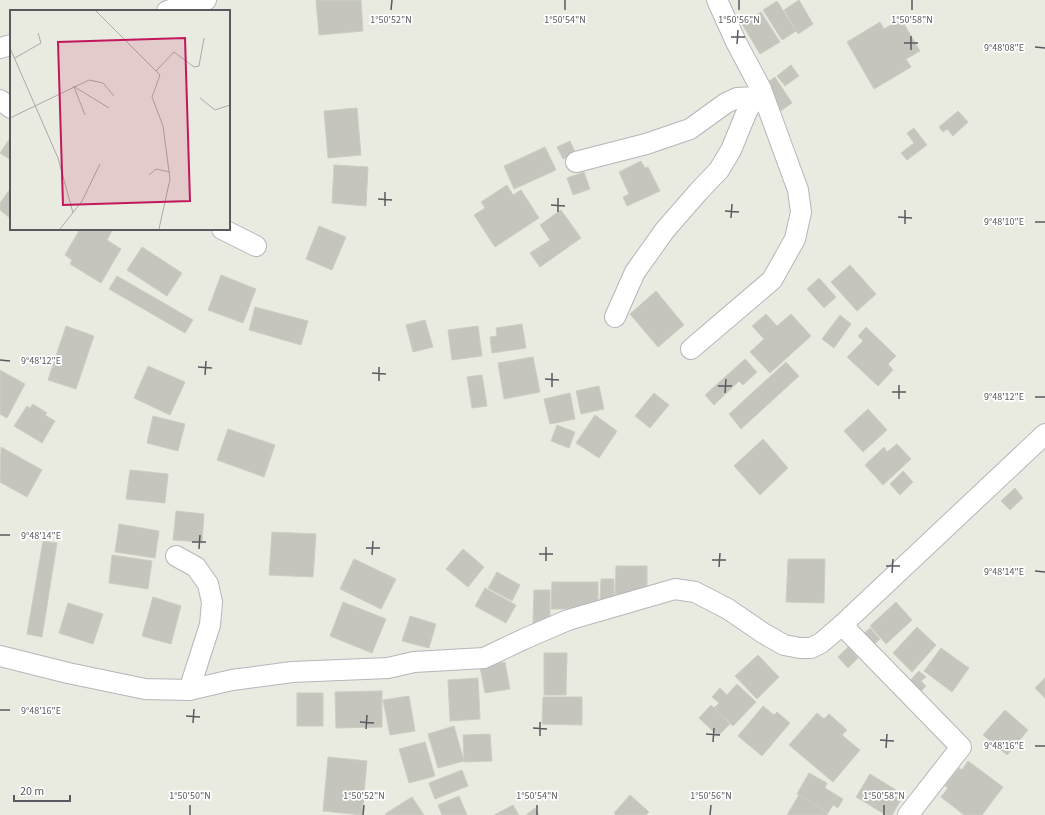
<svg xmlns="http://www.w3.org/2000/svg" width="1045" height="815" font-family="'Source Sans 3',sans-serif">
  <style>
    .building { fill: #c5c5bd; stroke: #cecdc0 }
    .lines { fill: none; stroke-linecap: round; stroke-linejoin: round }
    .street-casing { stroke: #b6b6bb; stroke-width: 22 }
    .street { stroke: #fff; stroke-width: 20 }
    .ticks { fill: none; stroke: #595a5f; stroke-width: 1.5 }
    .inset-road { fill: none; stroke: #abaca8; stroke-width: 1 }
    .view { fill: #c2185b; fill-opacity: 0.15; stroke: #c2185b; stroke-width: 2 }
    .inset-edge { fill: none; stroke: #595a5f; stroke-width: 2 }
    .ticks-label { font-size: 10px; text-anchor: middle; fill: #595a5f; stroke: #fff; stroke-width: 3.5; stroke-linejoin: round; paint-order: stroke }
  </style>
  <rect width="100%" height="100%" fill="#e9eae0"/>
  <g class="building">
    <polygon points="316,0 361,0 363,31 319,35"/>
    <polygon points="799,0 813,24 798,34 784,10"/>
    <polygon points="777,1 796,31 782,40 763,10"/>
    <polygon points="761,12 780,42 760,54 742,24"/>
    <polygon points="901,19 920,51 906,59 911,67 874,89 847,42 880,22 884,29"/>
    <polygon points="791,65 799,76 785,86 777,76"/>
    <polygon points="775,77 792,103 778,113 761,87"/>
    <polygon points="357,108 361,155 328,158 324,111"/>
    <polygon points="958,111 968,122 953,136 947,129 943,132 939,127"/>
    <polygon points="914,128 927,145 907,160 901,153 914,143 907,133"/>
    <polygon points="10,138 11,139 11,160 0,153"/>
    <polygon points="570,141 576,154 563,159 557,147"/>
    <polygon points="545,147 556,170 514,189 504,166"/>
    <polygon points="641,161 645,168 648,167 660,191 627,206 623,197 629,194 619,172"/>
    <polygon points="334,165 368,167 366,206 332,203"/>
    <polygon points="584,172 590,189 573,195 567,178"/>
    <polygon points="507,185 513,195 521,190 539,218 495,247 474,215 485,208 481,202"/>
    <polygon points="10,189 11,189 11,219 0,210 0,203"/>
    <polygon points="561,210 581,238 540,267 530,253 550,240 540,225"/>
    <polygon points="319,226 346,237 332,270 306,259"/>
    <polygon points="80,229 108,229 112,231 107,240 121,249 101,283 70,264 72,260 65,255"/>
    <polygon points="142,247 182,273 167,296 127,270"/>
    <polygon points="850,265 876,294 857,311 831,282"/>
    <polygon points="221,275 256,289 243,323 208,310"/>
    <polygon points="117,276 193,320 185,333 109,289"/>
    <polygon points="819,278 836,297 824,308 807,289"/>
    <polygon points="656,291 684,325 658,347 630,314"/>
    <polygon points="255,307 308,321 301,345 249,330"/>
    <polygon points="766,314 777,326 791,314 811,336 770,373 750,352 764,339 752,326"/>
    <polygon points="840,315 851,324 834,348 822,339"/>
    <polygon points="425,320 433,347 413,352 406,325"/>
    <polygon points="522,324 526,348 492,353 490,337 497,336 496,328"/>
    <polygon points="66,326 94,336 76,389 48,380"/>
    <polygon points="478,326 482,356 452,360 448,330"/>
    <polygon points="866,327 896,356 888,364 893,370 878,386 847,357 863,341 858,336"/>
    <polygon points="533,357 540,392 504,399 498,363"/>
    <polygon points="745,359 757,372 743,385 739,381 714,405 705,395"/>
    <polygon points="786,362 799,376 741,429 729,414"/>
    <polygon points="148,366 185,382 170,415 134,398"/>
    <polygon points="0,370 25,384 7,418 0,414"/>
    <polygon points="482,375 487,406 472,408 467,377"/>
    <polygon points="599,386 604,409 581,414 576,391"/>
    <polygon points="570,393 575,419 550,424 544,399"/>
    <polygon points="654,393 669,405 650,428 635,416"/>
    <polygon points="33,404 47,413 45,415 55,421 42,443 14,426 27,406 30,408"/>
    <polygon points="868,409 887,430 863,452 844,431"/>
    <polygon points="595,415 617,431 599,458 576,443"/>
    <polygon points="153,416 185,424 178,451 147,443"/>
    <polygon points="557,425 575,432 569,448 551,441"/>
    <polygon points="228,429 275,445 264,477 217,460"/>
    <polygon points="763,439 788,468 760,495 734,466"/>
    <polygon points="897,444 911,459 883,485 865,465 884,447 887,452"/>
    <polygon points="1,447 42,470 27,497 0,482"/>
    <polygon points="130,470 168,474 165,503 126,499"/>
    <polygon points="903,471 913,482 900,495 890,484"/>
    <polygon points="1015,488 1023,498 1010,510 1001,501"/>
    <polygon points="176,511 204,514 202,542 173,540"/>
    <polygon points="119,524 159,531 155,558 115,552"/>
    <polygon points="272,532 316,534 313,577 269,575"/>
    <polygon points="43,541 57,543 42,637 27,634"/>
    <polygon points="463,549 484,567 468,587 446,569"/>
    <polygon points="112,555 152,561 148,589 109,583"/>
    <polygon points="354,559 396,579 381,609 340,589"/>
    <polygon points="788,559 825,559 824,603 786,602"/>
    <polygon points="616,566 647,566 647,595 615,595"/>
    <polygon points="497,572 520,585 512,601 488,588"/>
    <polygon points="601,579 614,579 614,602 600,602"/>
    <polygon points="552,582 598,582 598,609 551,609"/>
    <polygon points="485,588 516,605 506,623 475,606"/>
    <polygon points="534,590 550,590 550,624 533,624"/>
    <polygon points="153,597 181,606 171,644 142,636"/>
    <polygon points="343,602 386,619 372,653 330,636"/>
    <polygon points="896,602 912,620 886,644 870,626"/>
    <polygon points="68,603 103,614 93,644 59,633"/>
    <polygon points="410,616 436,624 429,648 402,641"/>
    <polygon points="917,627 936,645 912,672 893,653"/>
    <polygon points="870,628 880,639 870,648 860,637"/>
    <polygon points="848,647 858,658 848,668 838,657"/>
    <polygon points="941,648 969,668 952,692 924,671"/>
    <polygon points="544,653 567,653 566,695 544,695"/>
    <polygon points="758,655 779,677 757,699 735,676"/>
    <polygon points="505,662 510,689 485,693 480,667"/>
    <polygon points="919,671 926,677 921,681 926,686 917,696 906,685"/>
    <polygon points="478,678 480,719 450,721 448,680"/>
    <polygon points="1045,678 1045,698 1035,688"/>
    <polygon points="737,684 756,702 733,726 714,708 719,703 712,697 720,688 727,695"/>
    <polygon points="382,691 382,727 336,728 335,692"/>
    <rect x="297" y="693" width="26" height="33"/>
    <polygon points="409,696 415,731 390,735 383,700"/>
    <polygon points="543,697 582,697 582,725 542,724"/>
    <polygon points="711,705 730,724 718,736 699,718"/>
    <polygon points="763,706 774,715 777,712 790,723 762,756 738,736"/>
    <polygon points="1005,710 1028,730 1007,755 983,735"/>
    <polygon points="817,713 824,719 829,714 847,730 842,735 860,750 833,782 789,745"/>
    <polygon points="454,726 464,761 438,768 428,734"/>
    <polygon points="490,734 492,761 464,762 463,735"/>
    <polygon points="425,742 435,776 409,783 399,749"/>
    <polygon points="328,757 367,761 362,815 323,811"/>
    <polygon points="968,761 1003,787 982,815 964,815 941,797 948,788 945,786 959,768 962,770"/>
    <polygon points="462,770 468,786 435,799 429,783"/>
    <polygon points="809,773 827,783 825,788 843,799 838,808 833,805 828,813 797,794"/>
    <polygon points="870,774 904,795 892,815 886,815 856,797"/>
    <polygon points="630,795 649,812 646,815 616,815 614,813"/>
    <polygon points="799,795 828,813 827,815 787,815"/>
    <polygon points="459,796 467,815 442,815 438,805"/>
    <polygon points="412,797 424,815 386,815 385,814"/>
    <polygon points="513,805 519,815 494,815"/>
    <polygon points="535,808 539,815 526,815"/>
  </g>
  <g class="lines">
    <g class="street-casing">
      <g id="street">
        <polyline points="167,11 206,0"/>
        <polyline points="0,48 11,45"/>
        <polyline points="0,100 11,108"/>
        <polyline points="576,162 646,144 690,129 726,103 737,98 756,97"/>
        <polyline points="222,229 256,246"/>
        <polyline points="615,317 635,272 665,230 699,191 719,170 731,150 747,111 761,89"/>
        <polyline points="691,349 772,280 795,239 801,212 798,190 761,89 736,42 717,0"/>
        <polyline points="176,556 196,567 208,584 212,602 210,625 189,690"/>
        <polyline points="842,625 961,747 908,815"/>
        <polyline points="0,656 68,673 145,689 189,690 232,680 292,672 388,668 414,662 484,658 524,639 568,620 675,589 695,592 728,609 763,633 784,645 800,648 811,648 821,643 842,625 1045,434"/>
      </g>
    </g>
    <use href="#street" class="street"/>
  </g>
  <path class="ticks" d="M 391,10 L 392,0M 565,10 L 565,0M 739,10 L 739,0M 912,10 L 912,0M 731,37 L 745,37M 904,43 L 918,43M 737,44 L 738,30M 1035,47 L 1045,48M 911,50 L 911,36M 378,199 L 392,200M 551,205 L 565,206M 385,206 L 385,192M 725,211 L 739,212M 558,212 L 558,198M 898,217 L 912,218M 731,218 L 732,204M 1035,222 L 1045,222M 905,224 L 905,210M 0,360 L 10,361M 198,367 L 212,368M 372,373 L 386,374M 205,375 L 206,361M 545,379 L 559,380M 379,381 L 379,367M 718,386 L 732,386M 552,387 L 552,373M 892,392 L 906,392M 725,393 L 726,379M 1035,397 L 1045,397M 899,399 L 899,385M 0,535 L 10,535M 192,542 L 206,542M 366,548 L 380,548M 199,549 L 200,535M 539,554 L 553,554M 372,555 L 373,541M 712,560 L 726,560M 546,561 L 546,547M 886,566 L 900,566M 719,567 L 720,553M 1035,571 L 1045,572M 892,573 L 893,559M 0,710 L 10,710M 186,716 L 200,717M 360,722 L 374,723M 193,723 L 194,709M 533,728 L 547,729M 366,729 L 367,715M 706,734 L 720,735M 540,736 L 540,722M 880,740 L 894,741M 713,742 L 714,728M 1035,746 L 1045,746M 886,748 L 887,734M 190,815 L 190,805M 363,815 L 364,805M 537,815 L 537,805M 710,815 L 711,805M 884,815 L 884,805"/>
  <g transform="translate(10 10)">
    <rect width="220" height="220" fill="#e9eae0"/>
    <path class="inset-road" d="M 86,1 L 150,65 L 142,87 L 153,116 L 160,169 L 149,219M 0,38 L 48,148 L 63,203M 5,48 L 31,33 L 28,23M 146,61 L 164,42 L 184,57 L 189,56 L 194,28M 63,76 L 99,98M 64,77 L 75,105M 190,88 L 205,100 L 220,95M 0,108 L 79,70 L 93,73 L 104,86M 139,165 L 146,159 L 160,162M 50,219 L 72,191 L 90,154"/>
    <path class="view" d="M 175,28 L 180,191 L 53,195 L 48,32 Z"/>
    <rect width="220" height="220" class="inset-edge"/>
  </g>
  <g class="ticks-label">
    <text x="391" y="23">1°50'52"N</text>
    <text x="565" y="23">1°50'54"N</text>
    <text x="739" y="23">1°50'56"N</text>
    <text x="912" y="23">1°50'58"N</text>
    <text x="1004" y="51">9°48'08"E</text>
    <text x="1004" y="225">9°48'10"E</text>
    <text x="41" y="364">9°48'12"E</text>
    <text x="1004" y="400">9°48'12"E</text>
    <text x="41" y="539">9°48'14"E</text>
    <text x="1004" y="575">9°48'14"E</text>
    <text x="41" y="714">9°48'16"E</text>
    <text x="1004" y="749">9°48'16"E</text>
    <text x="190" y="799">1°50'50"N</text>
    <text x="364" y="799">1°50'52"N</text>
    <text x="537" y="799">1°50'54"N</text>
    <text x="711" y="799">1°50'56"N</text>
    <text x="884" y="799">1°50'58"N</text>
  </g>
  <path d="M14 795v6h56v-6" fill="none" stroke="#595a5f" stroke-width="2"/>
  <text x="20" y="795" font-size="12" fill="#595a5f" stroke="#ffffff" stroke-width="3" paint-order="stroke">20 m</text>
</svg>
